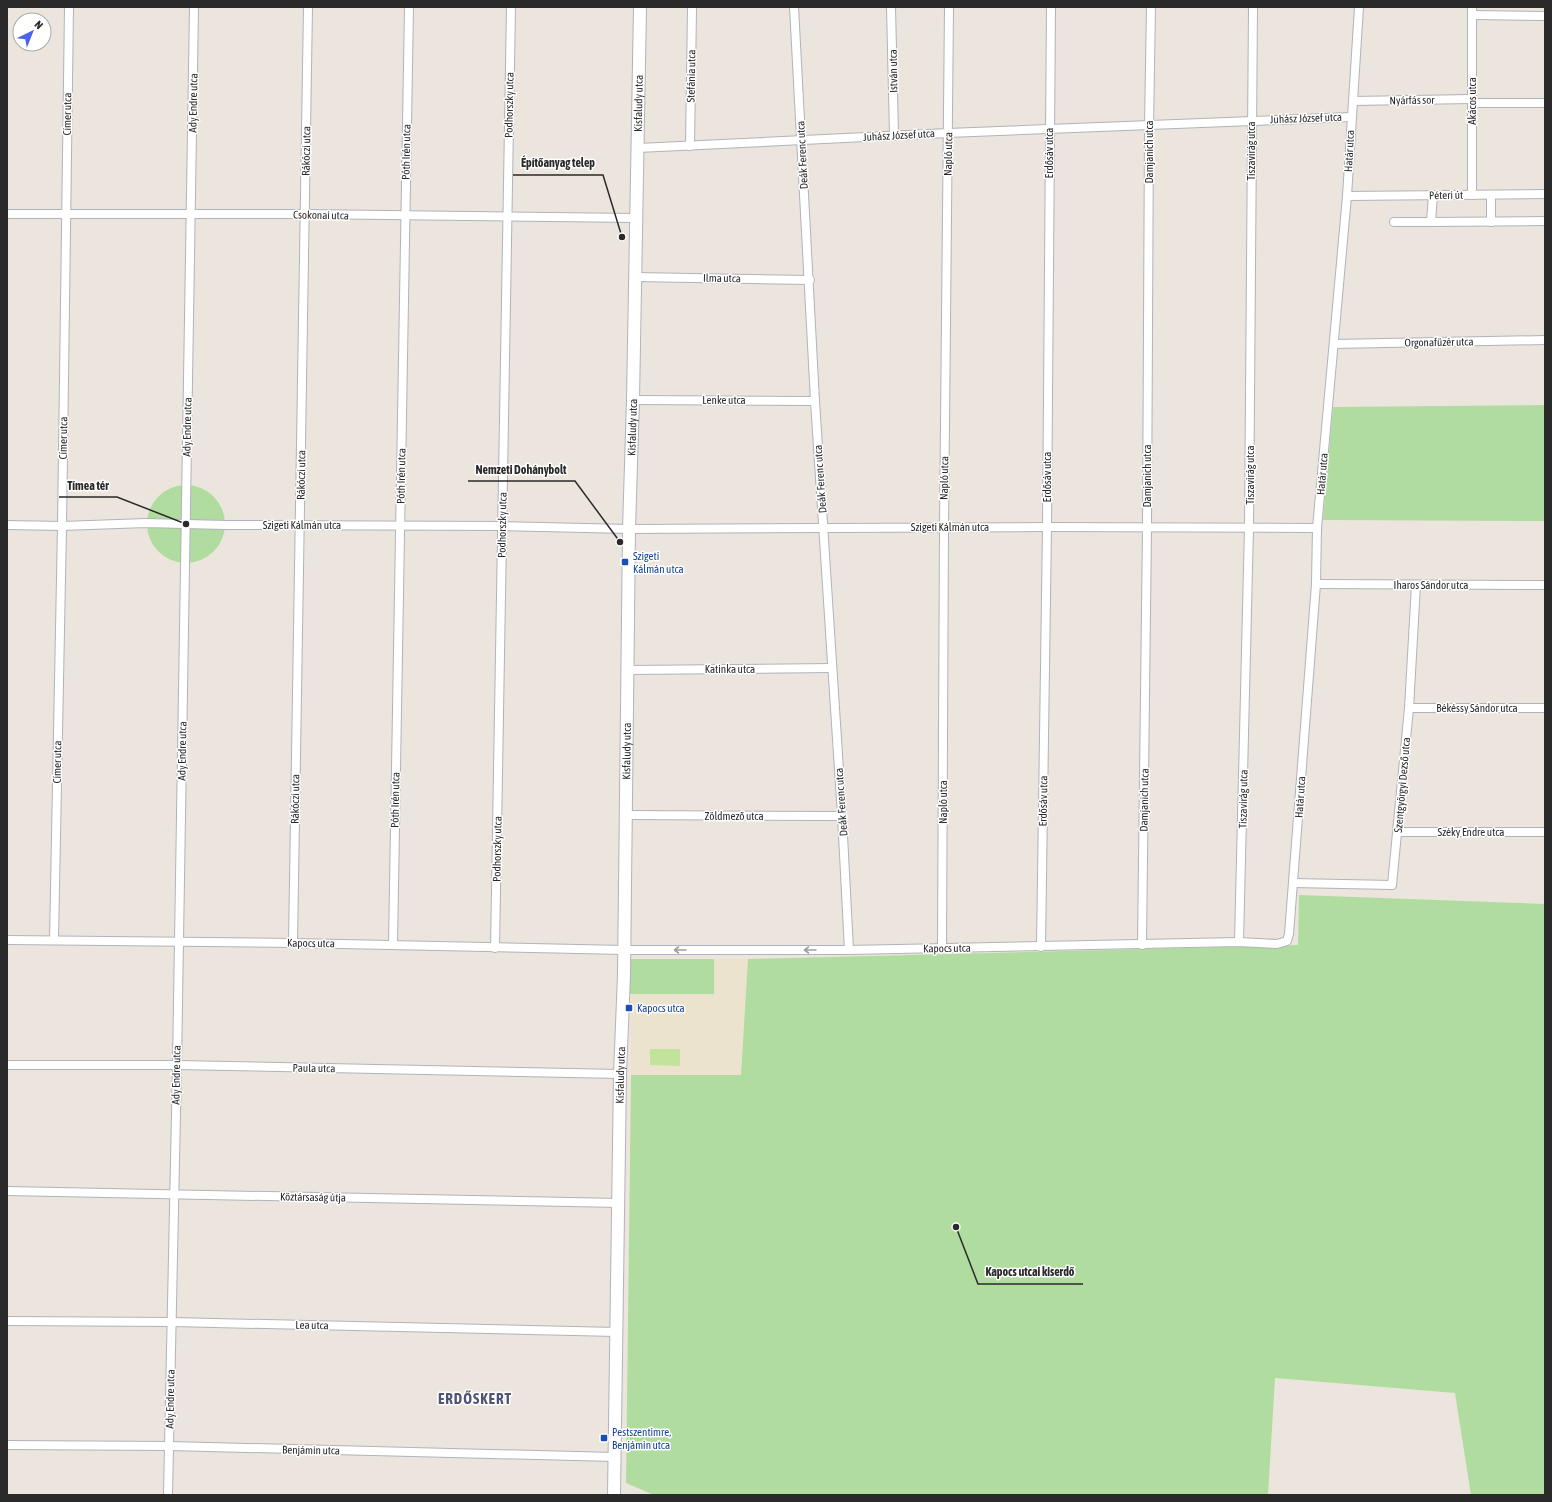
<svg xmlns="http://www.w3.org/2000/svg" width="1552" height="1502" font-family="'Asap Condensed',sans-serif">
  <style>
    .education { fill: #ebe3ce }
    .green { fill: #b1dc9f }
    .pitch { fill: #c2e39b }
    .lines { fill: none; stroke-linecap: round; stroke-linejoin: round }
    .street-casing { stroke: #b1b3bc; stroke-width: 10 }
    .secondary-casing { stroke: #b1b3bc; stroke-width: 14 }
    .street { stroke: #fff; stroke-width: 8 }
    .secondary { stroke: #fff; stroke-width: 12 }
    .oneway { stroke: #9f9f9f }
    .transit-dot { fill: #1a4fb4; stroke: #fff; stroke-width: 1.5 }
    .labels { text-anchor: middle; stroke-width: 3; stroke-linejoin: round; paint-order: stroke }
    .street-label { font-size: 11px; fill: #2a2a2a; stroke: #fff }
    .transit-label { font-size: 11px; fill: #164399; stroke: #fff; text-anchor: start }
    .district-label { font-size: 15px; font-weight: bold; letter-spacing: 1px; fill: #4f5476; stroke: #fff }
    .leader { fill: none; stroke: #2a2a2a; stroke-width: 1.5 }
    .callout-dot { fill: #2a2a2a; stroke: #fff; stroke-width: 1.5 }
    .callout-label { font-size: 12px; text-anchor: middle; font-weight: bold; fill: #2a2a2a; stroke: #fff; stroke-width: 3; stroke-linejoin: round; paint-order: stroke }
  </style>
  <rect width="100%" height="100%" fill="#ebe5dd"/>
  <polygon class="education" points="630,959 748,959 741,1075 631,1075"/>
  <g class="green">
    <polygon points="1545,405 1545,521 1323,520 1333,407"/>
    <circle cx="186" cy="524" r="39"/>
    <polygon points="1299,895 1545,904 1545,1495 1471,1495 1455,1393 1275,1378 1268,1495 654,1495 626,1483 631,1075 741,1075 748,959 1298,945"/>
    <rect x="630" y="959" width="84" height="35"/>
  </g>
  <polygon class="pitch" points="650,1049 680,1049 680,1066 650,1065"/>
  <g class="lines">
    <g class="street-casing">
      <g id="street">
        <polyline points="794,7 815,401 842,816 849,950"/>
        <polyline points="891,7 894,135"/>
        <polyline points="1472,15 1545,16"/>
        <polyline points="1353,101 1471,99"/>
        <polyline points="1472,103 1545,103"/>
        <polyline points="690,146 692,7"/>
        <polyline points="638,148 948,133 1351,117"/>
        <polyline points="1472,195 1472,7"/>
        <polyline points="1347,196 1545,194"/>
        <polyline points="7,214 304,214 636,218"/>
        <polyline points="1394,222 1431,222 1433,195"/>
        <polyline points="1431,222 1545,221"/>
        <polyline points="1491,222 1491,195"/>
        <polyline points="635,277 810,280"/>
        <polyline points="1334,344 1545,340"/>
        <polyline points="633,400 815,401"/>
        <polyline points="7,525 62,526 146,523 225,525 502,526 629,529 1047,527 1317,528"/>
        <polyline points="1316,584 1545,585"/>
        <polyline points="628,670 832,668"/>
        <polyline points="1409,708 1545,708"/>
        <polyline points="626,815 842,816"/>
        <polyline points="1398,832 1545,832"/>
        <polyline points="1293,883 1392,885 1409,708 1416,585"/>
        <polyline points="7,940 293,943 624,950 849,950 1239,942 1277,944 1287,941 1289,934 1316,584 1317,528 1347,196 1359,7"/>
        <polyline points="54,940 62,526 69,7"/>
        <polyline points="1239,942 1249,527 1253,7"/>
        <polyline points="293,943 308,7"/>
        <polyline points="393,945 409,7"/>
        <polyline points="1142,945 1147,528 1149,126 1151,7"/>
        <polyline points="1041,947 1047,527 1051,7"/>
        <polyline points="495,948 511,7"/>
        <polyline points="942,948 944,527 949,7"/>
        <polyline points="7,1065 177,1065 620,1074"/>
        <polyline points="7,1191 619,1203"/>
        <polyline points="7,1321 172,1322 617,1332"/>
        <polyline points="7,1445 169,1446 615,1457"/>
        <polyline points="168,1495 177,1065 194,7"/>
      </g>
    </g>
    <g class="secondary-casing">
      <g id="secondary">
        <path id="s1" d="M 614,1495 L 620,1074 L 624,975 L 629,529 L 633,400 L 640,7"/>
      </g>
    </g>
    <use href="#street" class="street"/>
    <use href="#secondary" class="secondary"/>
  </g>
  <defs><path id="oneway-shaft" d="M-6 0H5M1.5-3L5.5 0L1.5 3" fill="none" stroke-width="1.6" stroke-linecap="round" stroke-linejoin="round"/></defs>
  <g class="oneway">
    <use href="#oneway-shaft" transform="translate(680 950) rotate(180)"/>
    <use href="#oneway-shaft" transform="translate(810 950) rotate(180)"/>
  </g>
  <g class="transit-dot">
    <rect x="621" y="558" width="8" height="8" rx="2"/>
    <rect x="625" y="1004" width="8" height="8" rx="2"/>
    <rect x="600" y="1434" width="8" height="8" rx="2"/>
  </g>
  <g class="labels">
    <g class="street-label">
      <text transform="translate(893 71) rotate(-91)" y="4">István utca</text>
      <text transform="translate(691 76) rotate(-89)" y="4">Stefánia utca</text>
      <text transform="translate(1412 100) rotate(-1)" y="4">Nyárfás sor</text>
      <text transform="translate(1472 101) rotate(-90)" y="4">Akácos utca</text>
      <text transform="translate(193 103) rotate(-89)" y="4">Ady Endre utca</text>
      <text dy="4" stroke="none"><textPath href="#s1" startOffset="1392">Kisfaludy utca</textPath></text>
      <text transform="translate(509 105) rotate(-89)" y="4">Podhorszky utca</text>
      <text transform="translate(67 114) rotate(-89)" y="4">Címer utca</text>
      <text transform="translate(1306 118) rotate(-2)" y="4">Juhász József utca</text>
      <text transform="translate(899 135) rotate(-3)" y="4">Juhász József utca</text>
      <text transform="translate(306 151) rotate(-89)" y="4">Rákóczi utca</text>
      <text transform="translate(1251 151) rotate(-90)" y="4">Tiszavirág utca</text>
      <text transform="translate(1349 151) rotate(-87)" y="4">Határ utca</text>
      <text transform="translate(406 152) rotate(-89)" y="4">Póth Irén utca</text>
      <text transform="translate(1149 152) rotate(-90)" y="4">Damjanich utca</text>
      <text transform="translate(1049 153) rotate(-90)" y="4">Erdősáv utca</text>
      <text transform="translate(948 154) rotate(-89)" y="4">Napló utca</text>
      <text transform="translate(802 155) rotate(-93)" y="4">Deák Ferenc utca</text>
      <text transform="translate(1446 195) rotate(-1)" y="4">Péteri út</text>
      <text transform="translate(321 215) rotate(1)" y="4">Csokonai utca</text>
      <text transform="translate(722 278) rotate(1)" y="4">Ilma utca</text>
      <text transform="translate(1439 342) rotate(-1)" y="4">Orgonafüzér utca</text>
      <text x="724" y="404">Lenke utca</text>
      <text transform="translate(187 427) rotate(-89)" y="4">Ady Endre utca</text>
      <text dy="4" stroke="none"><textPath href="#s1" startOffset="1068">Kisfaludy utca</textPath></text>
      <text transform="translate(63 438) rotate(-89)" y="4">Címer utca</text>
      <text transform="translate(1322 474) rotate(-85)" y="4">Határ utca</text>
      <text transform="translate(301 475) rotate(-89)" y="4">Rákóczi utca</text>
      <text transform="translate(1250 475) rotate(-90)" y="4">Tiszavirág utca</text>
      <text transform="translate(401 476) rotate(-89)" y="4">Póth Irén utca</text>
      <text transform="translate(1147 476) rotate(-90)" y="4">Damjanich utca</text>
      <text transform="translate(1047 477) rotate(-90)" y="4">Erdősáv utca</text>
      <text transform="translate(944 478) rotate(-89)" y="4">Napló utca</text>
      <text transform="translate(820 479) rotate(-94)" y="4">Deák Ferenc utca</text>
      <text x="302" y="529">Szigeti Kálmán utca</text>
      <text transform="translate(502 525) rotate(-89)" y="4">Podhorszky utca</text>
      <text x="950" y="531">Szigeti Kálmán utca</text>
      <text x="1431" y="589">Iharos Sándor utca</text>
      <text x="730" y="673">Katinka utca</text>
      <text x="1477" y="712">Békéssy Sándor utca</text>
      <text transform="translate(182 751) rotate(-89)" y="4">Ady Endre utca</text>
      <text dy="4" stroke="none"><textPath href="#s1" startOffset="744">Kisfaludy utca</textPath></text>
      <text transform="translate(57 762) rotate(-89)" y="4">Címer utca</text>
      <text transform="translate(1402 785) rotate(-85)" y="4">Szentgyörgyi Dezső utca</text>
      <text transform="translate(1300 797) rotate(-86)" y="4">Határ utca</text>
      <text transform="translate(295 799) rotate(-89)" y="4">Rákóczi utca</text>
      <text transform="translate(1243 799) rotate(-89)" y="4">Tiszavirág utca</text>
      <text transform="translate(395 800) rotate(-89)" y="4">Póth Irén utca</text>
      <text transform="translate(1144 800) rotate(-89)" y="4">Damjanich utca</text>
      <text transform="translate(1043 801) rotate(-89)" y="4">Erdősáv utca</text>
      <text transform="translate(841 802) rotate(-94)" y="4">Deák Ferenc utca</text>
      <text transform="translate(943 802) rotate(-90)" y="4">Napló utca</text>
      <text x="734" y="820">Zöldmező utca</text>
      <text x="1471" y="836">Széky Endre utca</text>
      <text transform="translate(497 849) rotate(-89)" y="4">Podhorszky utca</text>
      <text transform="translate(311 943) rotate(1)" y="4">Kapocs utca</text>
      <text transform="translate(947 948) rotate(-1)" y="4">Kapocs utca</text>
      <text transform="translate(314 1068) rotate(1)" y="4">Paula utca</text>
      <text transform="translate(176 1075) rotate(-89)" y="4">Ady Endre utca</text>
      <text dy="4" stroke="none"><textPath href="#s1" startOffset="420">Kisfaludy utca</textPath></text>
      <text transform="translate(313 1197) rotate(1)" y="4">Köztársaság útja</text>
      <text transform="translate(312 1325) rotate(1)" y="4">Lea utca</text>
      <text transform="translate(170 1399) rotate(-89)" y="4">Ady Endre utca</text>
      <text transform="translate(311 1450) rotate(1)" y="4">Benjámin utca</text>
    </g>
    <g class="transit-label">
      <text x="633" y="560">Szigeti<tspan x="633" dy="13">Kálmán utca</tspan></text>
      <text x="637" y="1012">Kapocs utca</text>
      <text x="612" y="1436">Pestszentimre,<tspan x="612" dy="13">Benjámin utca</tspan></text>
    </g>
    <g class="district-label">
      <text x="475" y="1404">ERDŐSKERT</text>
    </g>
  </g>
  <path class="leader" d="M622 237L603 175H513M620 542L575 481H468M186 524L117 497H59M956 1227L978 1284H1083"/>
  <g class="callout-dot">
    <circle cx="622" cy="237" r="4"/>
    <circle cx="620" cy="542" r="4"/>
    <circle cx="186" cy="524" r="4"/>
    <circle cx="956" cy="1227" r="4"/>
  </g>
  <g class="callout-label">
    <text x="558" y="167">Építőanyag telep</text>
    <text x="521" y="474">Nemzeti Dohánybolt</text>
    <text x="88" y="490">Tímea tér</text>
    <text x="1030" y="1276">Kapocs utcai kiserdő</text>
  </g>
  <rect width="1552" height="1502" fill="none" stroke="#2a2a2a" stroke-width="16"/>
  <g transform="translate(32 32) rotate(43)"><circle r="19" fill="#ffffff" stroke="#aaaaaa"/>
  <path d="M0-3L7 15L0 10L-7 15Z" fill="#4c63e9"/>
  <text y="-6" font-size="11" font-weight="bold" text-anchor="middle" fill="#2a2a2a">N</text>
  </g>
</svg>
